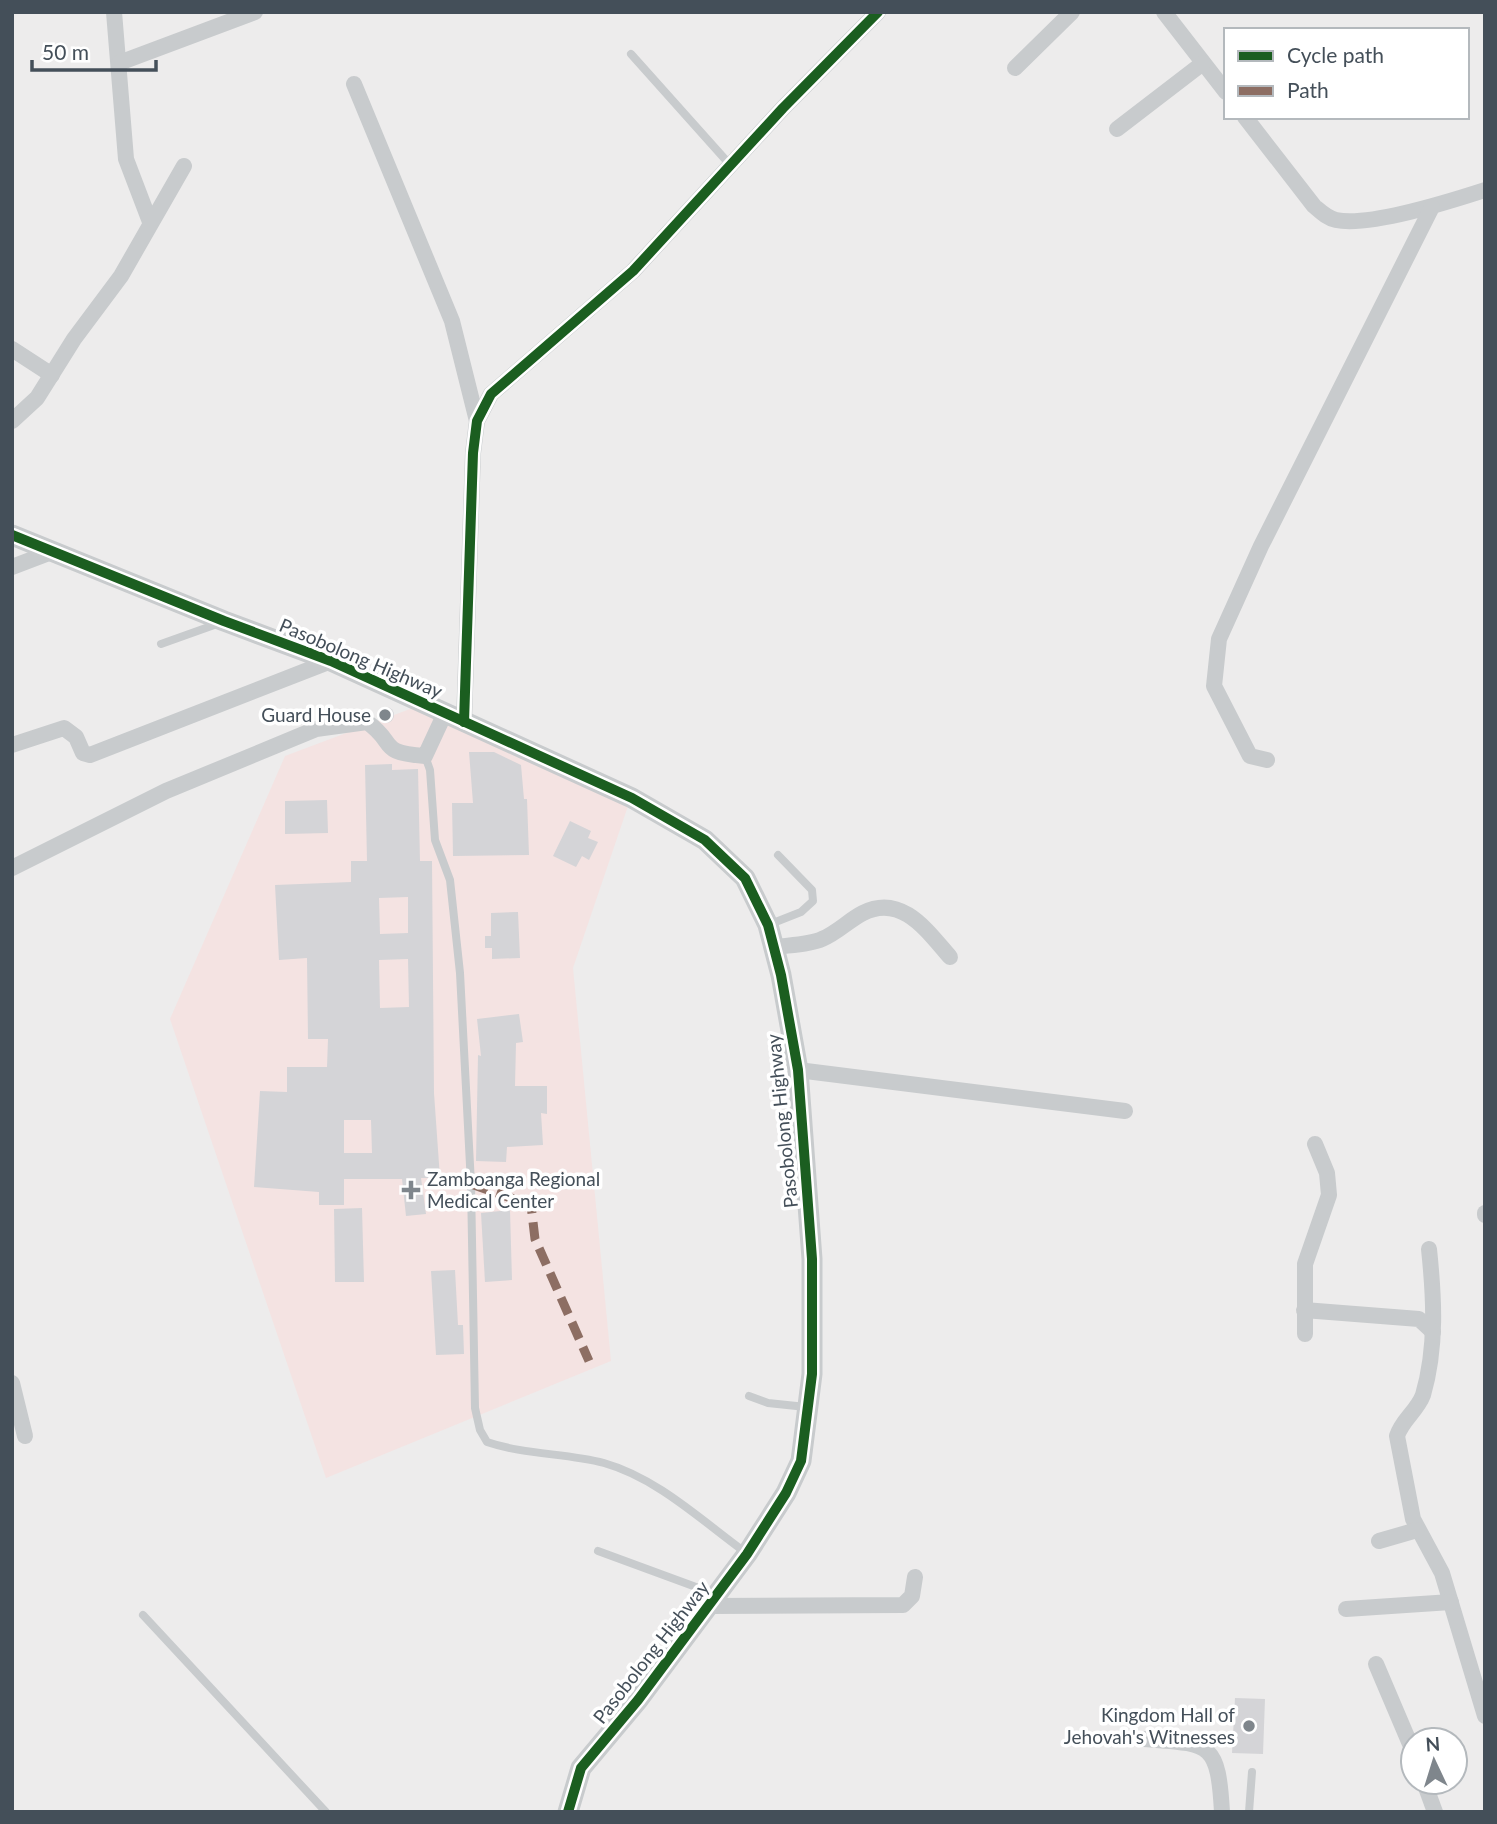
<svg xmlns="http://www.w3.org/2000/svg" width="1497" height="1824" font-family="Lato,sans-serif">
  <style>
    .medical { fill: #f4e3e2 }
    .building { fill: #d4d4d7; fill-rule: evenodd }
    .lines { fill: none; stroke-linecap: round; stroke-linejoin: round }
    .service { stroke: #c8cbcd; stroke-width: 8 }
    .minor { stroke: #c8cbcd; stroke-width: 16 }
    .tertiary { stroke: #c8cbcd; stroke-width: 21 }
    .quiet { stroke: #8d6e63; stroke-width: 9; stroke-dasharray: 18 9; stroke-linecap: butt }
    .cycleway-casing { stroke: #fff; stroke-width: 15 }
    .cycleway { stroke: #1b5e20; stroke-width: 10 }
    .poi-dot { fill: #7f868c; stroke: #fff; stroke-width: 2.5 }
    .labels { text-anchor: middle; stroke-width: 7; stroke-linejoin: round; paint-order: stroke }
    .street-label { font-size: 19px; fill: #444f59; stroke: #fff }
    .poi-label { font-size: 19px; fill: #444f59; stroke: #fff; text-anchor: end }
  </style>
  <rect width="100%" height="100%" fill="#edecec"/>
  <polygon class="medical" points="418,706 628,806 573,968 611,1361 326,1478 170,1019 285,756"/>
  <g class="building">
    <circle cx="386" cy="715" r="8"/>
    <polygon points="469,752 494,752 521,765 524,799 527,799 529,855 453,856 452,803 473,803"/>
    <path d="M 392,764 L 392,770 L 418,769 L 420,861 L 432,861 L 434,1093 L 440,1178 L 421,1178 L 426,1214 L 406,1216 L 402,1179 L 344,1179 L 344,1205 L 319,1205 L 319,1192 L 254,1187 L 260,1091 L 287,1092 L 287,1067 L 327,1067 L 328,1039 L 308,1039 L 307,958 L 279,960 L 275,885 L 351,882 L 351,861 L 367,861 L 365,765 ZM 408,897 L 408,933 L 380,934 L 379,898 ZM 408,959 L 409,1007 L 380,1008 L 379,960 ZM 344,1120 L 371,1120 L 372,1153 L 344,1153 Z"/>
    <polygon points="327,800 328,833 285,834 285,801"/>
    <polygon points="570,821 591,831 588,838 598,842 589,860 582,856 576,867 553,856"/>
    <polygon points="518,912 520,958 492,959 492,948 485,948 485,936 491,936 491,913"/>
    <polygon points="519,1014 523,1042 516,1043 515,1086 547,1086 547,1114 541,1113 543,1145 507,1147 506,1162 476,1161 478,1055 481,1056 477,1019"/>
    <polygon points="362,1208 364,1282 335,1282 334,1209"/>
    <polygon points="510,1210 512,1280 485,1282 481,1213"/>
    <polygon points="455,1270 458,1325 463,1325 464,1354 436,1355 431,1271"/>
    <polygon points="1235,1698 1265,1699 1263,1754 1232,1753"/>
  </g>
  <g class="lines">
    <g class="service">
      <polyline points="631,54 732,167"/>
      <polyline points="161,644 217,624"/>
      <path d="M 425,756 L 430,770 L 435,840 L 450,880 L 460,973 L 471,1184 L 475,1408 L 480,1430 L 487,1442 C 525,1455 566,1453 604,1463 C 657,1478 701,1520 745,1552"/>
      <polyline points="768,925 801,912 813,901 812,890 778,855"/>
      <polyline points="749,1396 768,1403 806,1407"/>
      <polyline points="598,1551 715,1594"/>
      <polyline points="143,1615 326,1812"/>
      <polyline points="1249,1812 1252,1772"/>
    </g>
    <g class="minor">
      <polyline points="114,12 126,159 150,222"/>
      <polyline points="1164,12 1226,92"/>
      <polyline points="119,63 255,12"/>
      <polyline points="1015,68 1072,12"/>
      <polyline points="354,84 452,321 477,421"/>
      <path d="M 1245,117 L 1314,206 C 1321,212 1327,218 1336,220 C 1370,227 1451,201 1485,190"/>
      <polyline points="1117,129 1203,63"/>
      <polyline points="12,349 52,375"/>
      <polyline points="12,421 37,398 74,339 121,276 184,166"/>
      <polyline points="12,567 54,551"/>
      <polyline points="464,722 473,453 477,421 491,394 633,271 783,108 878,12"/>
      <polyline points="12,745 64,728 76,737 83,753 90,755 331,661"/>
      <polyline points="1267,760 1250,756 1214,686 1219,639 1261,546 1432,207"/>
      <path d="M 12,868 L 166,791 L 316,729 L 367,722 C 398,744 376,752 425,756 L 445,713"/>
      <path d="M 775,947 C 789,945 809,945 822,939 C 837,933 849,920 863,913 C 902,893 928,932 950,957"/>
      <polyline points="798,1070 1125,1111"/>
      <polyline points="1485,1213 1485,1215"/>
      <path d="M 1429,1249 C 1434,1297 1437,1347 1423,1395 C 1417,1411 1402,1420 1397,1436 L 1413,1519 L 1442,1573 L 1485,1716"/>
      <polyline points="1304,1310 1419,1319 1433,1332"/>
      <polyline points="1305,1334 1305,1264 1329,1195 1327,1173 1315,1144"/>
      <polyline points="12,1383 25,1436"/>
      <polyline points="1379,1541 1417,1530"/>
      <polyline points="710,1606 903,1605 912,1596 915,1577"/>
      <polyline points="1346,1609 1451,1602"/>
      <polyline points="1376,1664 1413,1751"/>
      <path d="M 1144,1739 C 1210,1744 1218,1741 1222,1812"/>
      <polyline points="1424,1782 1435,1812"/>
    </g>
    <polyline class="tertiary" points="12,535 224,621 331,661 632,798 705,840 745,878 768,925 781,975 798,1070 812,1259 812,1374 801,1461 786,1493 747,1554 638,1700 581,1768 568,1812"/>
    <polyline class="quiet" points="471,1184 531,1205 535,1239 589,1361"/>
    <g class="cycleway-casing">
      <g id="cycleway">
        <polyline points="12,535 224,621 331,661 632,798 705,840 745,878 768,925 781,975 798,1070 812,1259 812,1374 801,1461 786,1493 747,1554 638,1700 581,1768 568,1812"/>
        <polyline points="464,722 473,453 477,421 491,394 633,271 783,108 878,12"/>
      </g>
    </g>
    <use href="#cycleway" class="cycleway"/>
  </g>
  <g class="poi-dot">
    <circle cx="385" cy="715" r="7"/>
    <path d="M407.5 1179.5h7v7h7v7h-7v7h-7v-7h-7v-7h7z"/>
    <circle cx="1249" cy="1726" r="7"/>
  </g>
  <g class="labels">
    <g class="street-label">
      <text transform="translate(361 658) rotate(23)" y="7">Pasobolong Highway</text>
      <text transform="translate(782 1121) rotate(-96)" y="7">Pasobolong Highway</text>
      <text transform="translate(651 1652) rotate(-52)" y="7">Pasobolong Highway</text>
    </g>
    <g class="poi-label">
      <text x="371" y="722">Guard House</text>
      <text x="427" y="1186" text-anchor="start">Zamboanga Regional<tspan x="427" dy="22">Medical Center</tspan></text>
      <text x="1235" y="1722">Kingdom Hall of<tspan x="1235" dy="22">Jehovah's Witnesses</tspan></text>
    </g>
  </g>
  <rect width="1497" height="1824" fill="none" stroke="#444f59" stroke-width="28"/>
  <rect x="1224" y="28" width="245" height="91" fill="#ffffff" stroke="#b4b9bd" stroke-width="2"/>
  <rect x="1238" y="51" width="35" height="10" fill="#1b5e20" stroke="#b4b9bd" stroke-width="2"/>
  <text x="1287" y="63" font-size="21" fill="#444f59">Cycle path</text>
  <rect x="1238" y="86" width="35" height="10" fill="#8d6e63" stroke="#b4b9bd" stroke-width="2"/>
  <text x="1287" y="98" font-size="21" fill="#444f59">Path</text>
  <g transform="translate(1434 1761) rotate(356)"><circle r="33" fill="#ffffff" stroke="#b4b9bd" stroke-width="2"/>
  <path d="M0-5L12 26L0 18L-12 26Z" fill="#7f868c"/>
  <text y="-10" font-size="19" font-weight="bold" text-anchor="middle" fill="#444f59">N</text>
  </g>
  <path d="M32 60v10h124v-10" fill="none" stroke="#444f59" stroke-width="3.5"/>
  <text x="42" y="60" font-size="21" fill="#444f59" stroke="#ffffff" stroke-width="5" paint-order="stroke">50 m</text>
</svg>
